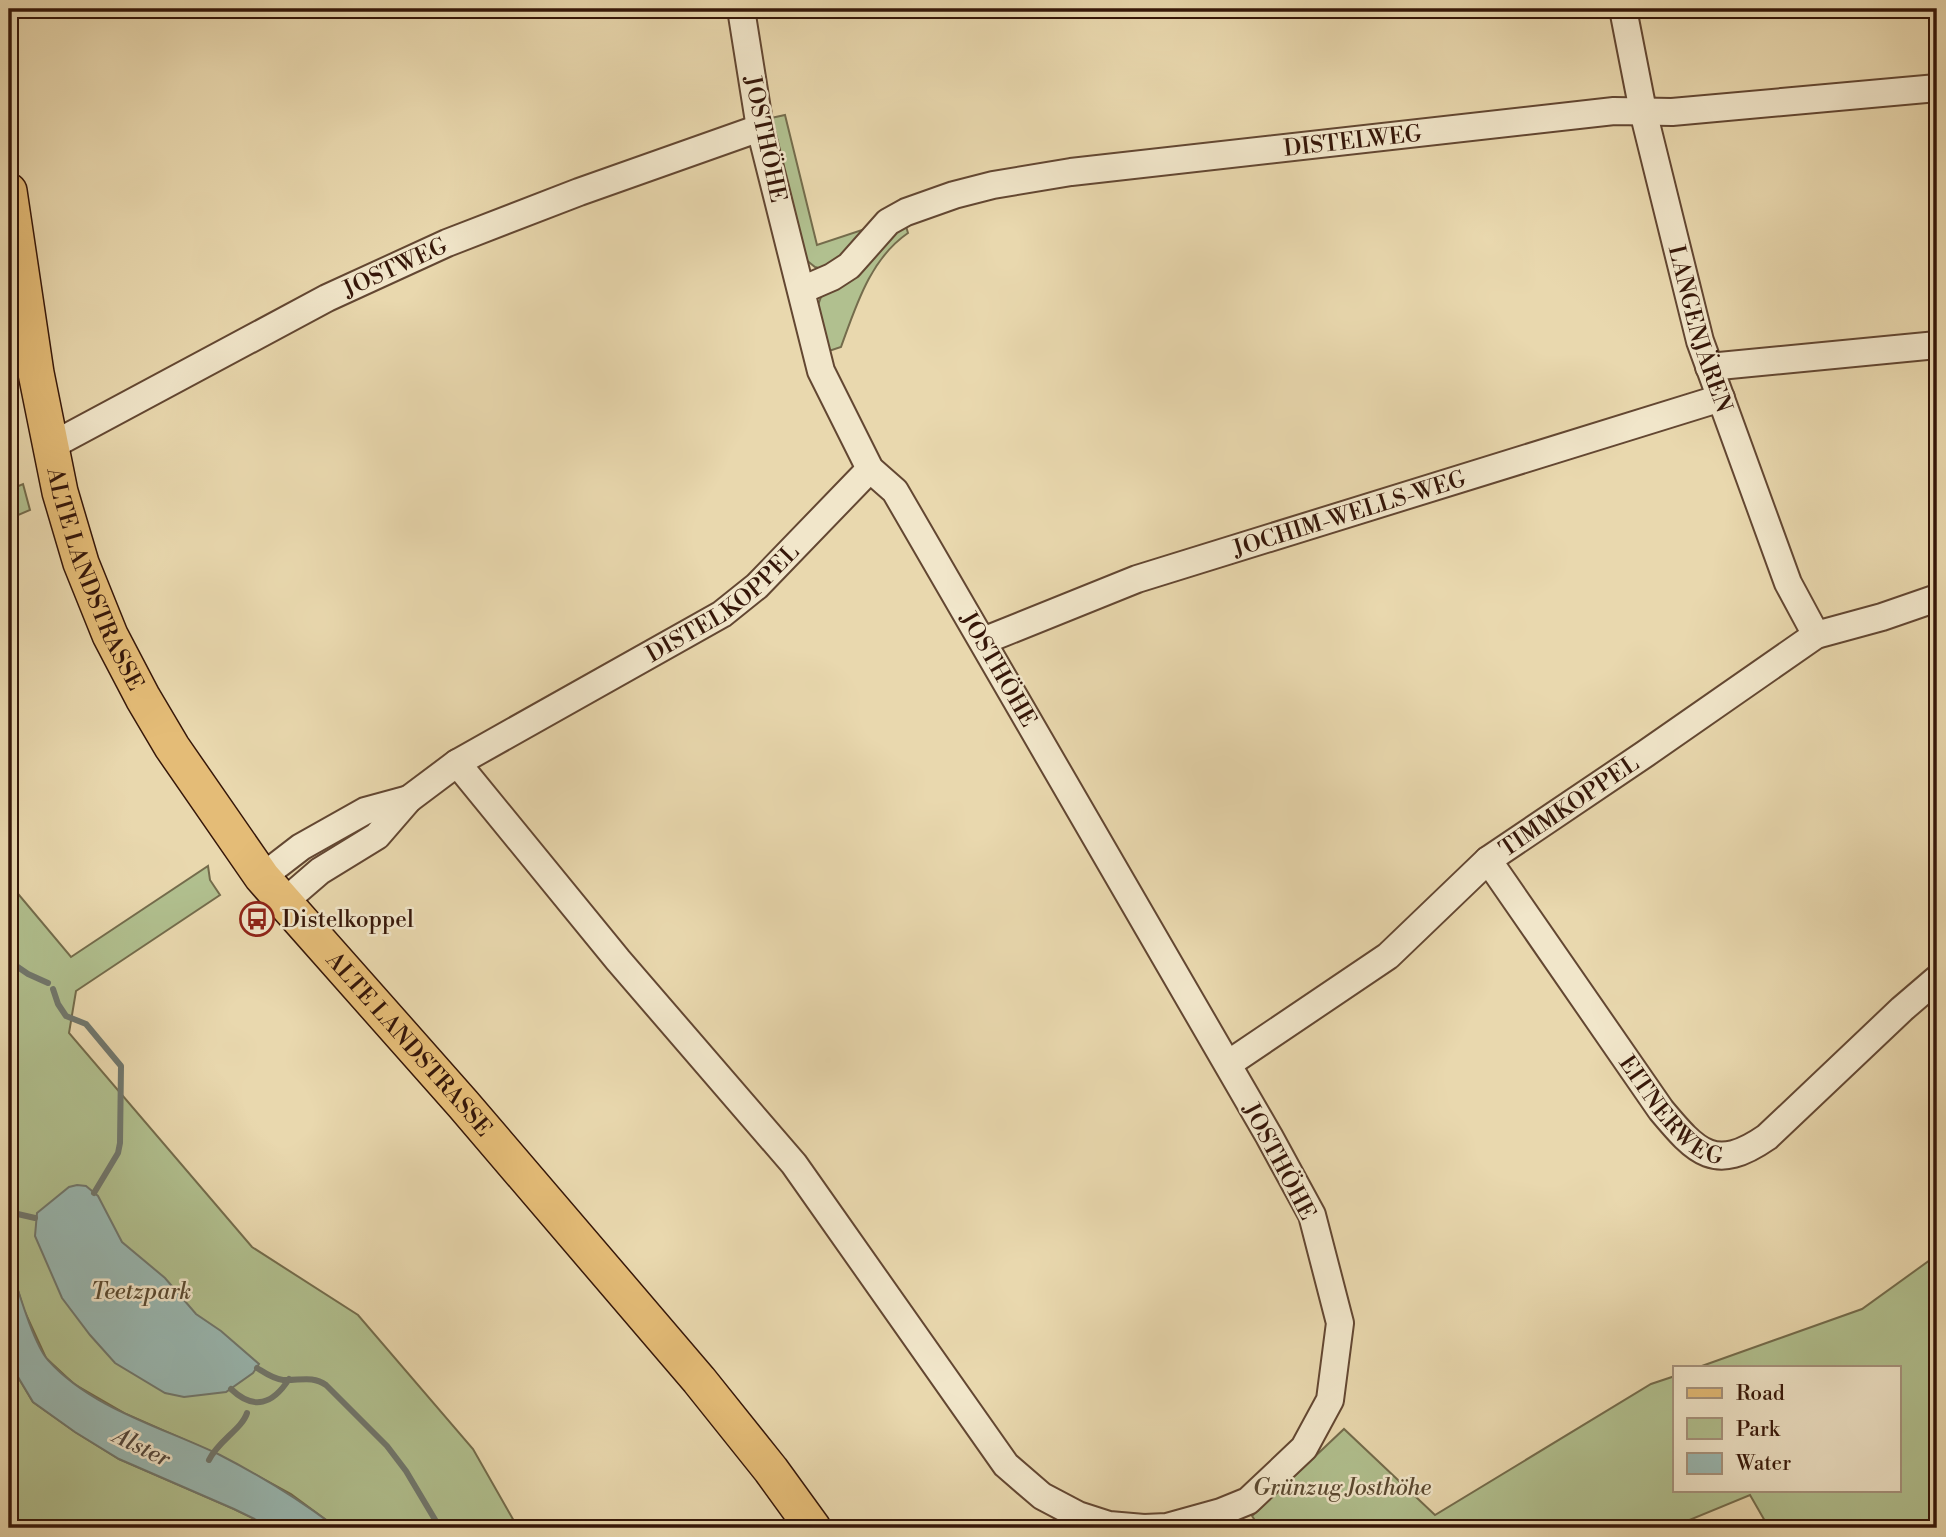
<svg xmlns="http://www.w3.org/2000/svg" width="1946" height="1537" font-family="'Libre Bodoni',serif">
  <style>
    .green { fill: #b1c08f; stroke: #746c4c; stroke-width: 2 }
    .water { fill: #99b8b2; stroke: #71786e; stroke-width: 2 }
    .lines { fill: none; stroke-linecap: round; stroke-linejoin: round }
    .stream { stroke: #71786e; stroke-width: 6 }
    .minor-casing { stroke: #634732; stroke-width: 30 }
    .major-casing { stroke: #361709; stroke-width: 38 }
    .minor { stroke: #f1e6ca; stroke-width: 26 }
    .major { stroke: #e4bc77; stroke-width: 35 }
    .labels { text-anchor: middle; stroke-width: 5; stroke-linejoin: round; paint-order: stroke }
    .street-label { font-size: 23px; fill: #361709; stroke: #f1e6ca }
    .poi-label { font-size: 23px; fill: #361709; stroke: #f1e6ca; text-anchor: start }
    .park-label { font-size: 23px; font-style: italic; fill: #5b4a31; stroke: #f1e6ca }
    .water-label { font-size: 24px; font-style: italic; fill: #54473c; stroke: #f1e6ca }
  </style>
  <rect width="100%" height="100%" fill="#e9d8ae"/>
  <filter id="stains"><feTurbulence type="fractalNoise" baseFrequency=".00286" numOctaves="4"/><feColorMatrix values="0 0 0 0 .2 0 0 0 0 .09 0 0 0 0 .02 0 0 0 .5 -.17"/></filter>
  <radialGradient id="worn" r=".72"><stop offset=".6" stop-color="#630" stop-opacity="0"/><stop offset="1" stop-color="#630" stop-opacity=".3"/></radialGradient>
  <g class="green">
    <polygon points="785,115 817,245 865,229 842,258 822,269 815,267 805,259 771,118"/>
    <path d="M 905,223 L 908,233 C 870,259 856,306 841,347 L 826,352 L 817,308 L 821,297 Z"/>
    <polygon points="23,484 30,510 9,519 9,490"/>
    <polygon points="208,866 210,880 220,895 76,991 69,1033 252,1247 358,1315 473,1449 518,1528 337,1528 291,1494 219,1455 126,1414 74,1384 46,1358 24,1310 9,1262 9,883 71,957"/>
    <polygon points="1937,1255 1937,1524 1929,1528 1769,1528 1750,1495 1670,1528 1260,1528 1252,1516 1344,1429 1435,1515 1651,1384 1675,1376 1675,1490 1899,1490 1899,1367 1699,1367 1862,1309"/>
    <polygon points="9,1362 33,1402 75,1432 119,1459 234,1509 273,1528 9,1528"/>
  </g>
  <g class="water">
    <polygon points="77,1185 86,1186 98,1196 122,1242 165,1278 196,1314 221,1331 259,1364 253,1373 226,1392 184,1397 165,1393 115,1363 90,1335 62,1298 35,1236 37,1213 69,1187"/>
    <path d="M 9,1262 C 17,1286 33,1343 48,1360 C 92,1409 162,1427 220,1455 C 261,1476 300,1500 337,1528 L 273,1528 L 234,1509 L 119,1459 L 75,1432 L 33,1402 L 9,1362 Z"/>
  </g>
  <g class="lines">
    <g class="stream">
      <polyline points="9,961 28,974 48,983"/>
      <polyline points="53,989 58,1004 66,1016 86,1024 121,1066 120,1143 118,1153 94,1193"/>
      <polyline points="9,1212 35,1218"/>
      <path d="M 257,1368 C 265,1373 273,1379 283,1380 C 299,1381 312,1375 326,1385 L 387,1446 L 406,1471 L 440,1528"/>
      <path d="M 231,1389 C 254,1411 273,1404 289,1379"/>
      <path d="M 209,1460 C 218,1441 242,1429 247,1413"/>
    </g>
    <g class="minor-casing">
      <g id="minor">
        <path id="s1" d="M 1623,9 L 1643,111 L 1700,341 L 1788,583 L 1816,635"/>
        <path id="s2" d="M 802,290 L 832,277 L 849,266 L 888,222 L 906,212 L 954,195 L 993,185 L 1071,172 L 1614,111 L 1672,112 L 1937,88"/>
        <polyline points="1709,367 1937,345"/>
        <path id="s3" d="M 49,447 L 327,298 L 447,243 L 579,192 L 760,128"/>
        <path id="s4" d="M 983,641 L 1137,579 L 1721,398"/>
        <polyline points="457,763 618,960 794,1164 1006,1465 1042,1496 1078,1515 1109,1525 1144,1528 1167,1527 1221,1512 1248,1501 1304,1448 1330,1400 1340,1323 1312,1215 1269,1136 895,491 870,469 821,371 760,128 741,9"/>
        <path id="s5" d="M 1488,860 L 1661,1110 C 1697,1153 1715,1173 1767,1137 L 1902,1009 L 1937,979"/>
        <polyline points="262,877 301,847 365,811 409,799"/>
        <path id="s6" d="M 284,902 L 320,871 L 377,836 L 409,799 L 457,763 L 722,614 L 757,586 L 870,469"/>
        <path id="s7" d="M 1228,1064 L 1388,956 L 1488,860 L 1645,754 L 1816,635 L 1882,617 L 1937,598"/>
      </g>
    </g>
    <g class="major-casing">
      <g id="major">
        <path id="s8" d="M 9,191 L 36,373 L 60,492 L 81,563 L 110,635 L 143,698 L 172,747 L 262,877 L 463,1104 L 699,1380 L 771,1470 L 813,1528"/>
      </g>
    </g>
    <use href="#minor" class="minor"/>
    <use href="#major" class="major"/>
  </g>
  <defs>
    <g id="bus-ring" transform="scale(1.75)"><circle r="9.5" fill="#f1e6ca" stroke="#8f2418" stroke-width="1.5"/><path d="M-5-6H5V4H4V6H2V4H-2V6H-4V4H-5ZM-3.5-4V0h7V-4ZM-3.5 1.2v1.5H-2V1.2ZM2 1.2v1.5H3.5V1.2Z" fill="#8f2418"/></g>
  </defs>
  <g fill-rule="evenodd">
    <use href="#bus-ring" x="257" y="919"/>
  </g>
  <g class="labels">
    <g class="street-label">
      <text transform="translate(766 139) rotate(78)" y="8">JOSTHÖHE</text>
      <text dy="8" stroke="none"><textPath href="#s2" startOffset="586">DISTELWEG</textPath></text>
      <text dy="8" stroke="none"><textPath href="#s3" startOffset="390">JOSTWEG</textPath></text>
      <text dy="8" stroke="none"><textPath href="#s1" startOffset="329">LANGENJÄREN</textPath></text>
      <text dy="8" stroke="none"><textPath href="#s4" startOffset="388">JOCHIM-WELLS-WEG</textPath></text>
      <text dy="8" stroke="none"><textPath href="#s8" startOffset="399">ALTE LANDSTRASSE</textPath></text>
      <text dy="8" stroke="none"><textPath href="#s6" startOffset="534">DISTELKOPPEL</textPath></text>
      <text transform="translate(999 669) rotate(60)" y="8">JOSTHÖHE</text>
      <text dy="8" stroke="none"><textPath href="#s7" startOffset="429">TIMMKOPPEL</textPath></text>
      <text dy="8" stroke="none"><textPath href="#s8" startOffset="966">ALTE LANDSTRASSE</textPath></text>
      <text dy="8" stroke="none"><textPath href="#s5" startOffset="312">EITNERWEG</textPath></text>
      <text transform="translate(1280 1161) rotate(62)" y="8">JOSTHÖHE</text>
    </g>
    <g class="poi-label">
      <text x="282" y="927">Distelkoppel</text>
    </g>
    <g class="park-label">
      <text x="141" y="1299">Teetzpark</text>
      <text x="1342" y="1495">Grünzug Josthöhe</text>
    </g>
    <g class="water-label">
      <text transform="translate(142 1447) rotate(26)" y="8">Alster</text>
    </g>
  </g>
  <rect width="1946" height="1537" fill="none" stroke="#e9d8ae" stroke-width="35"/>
  <rect x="10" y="10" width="1925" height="1516" fill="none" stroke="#361709" stroke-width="3.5"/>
  <rect x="18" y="18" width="1911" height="1502" fill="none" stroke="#361709" stroke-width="2"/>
  <rect x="1673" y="1366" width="228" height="126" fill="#f1e6ca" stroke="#a6937d" stroke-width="2"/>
  <rect x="1687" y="1388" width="35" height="10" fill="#e4bc77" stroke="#a6937d" stroke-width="2"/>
  <text x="1736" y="1400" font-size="21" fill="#361709">Road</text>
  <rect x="1687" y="1418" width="35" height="21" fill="#b1c08f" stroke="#a6937d" stroke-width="2"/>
  <text x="1736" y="1436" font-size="21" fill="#361709">Park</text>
  <rect x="1687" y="1453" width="35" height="21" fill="#99b8b2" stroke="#a6937d" stroke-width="2"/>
  <text x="1736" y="1470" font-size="21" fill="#361709">Water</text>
  <rect width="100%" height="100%" filter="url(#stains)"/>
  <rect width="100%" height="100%" fill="url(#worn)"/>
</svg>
